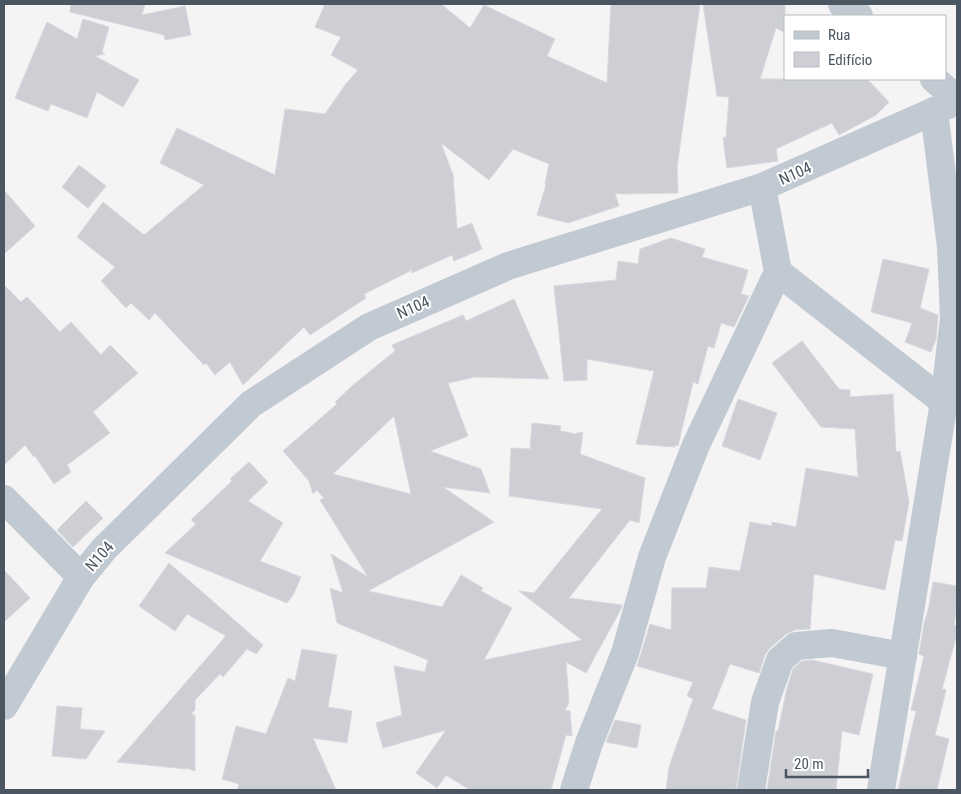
<svg xmlns="http://www.w3.org/2000/svg" width="961" height="794" font-family="'Roboto Condensed',sans-serif">
  <style>
    .building { fill: #cdcfd5; stroke: #d7d9de; fill-rule: evenodd }
    .lines { fill: none; stroke-linecap: round; stroke-linejoin: round }
    .minor { stroke: #c1cad2; stroke-width: 28 }
    .labels { text-anchor: middle; stroke-width: 4; stroke-linejoin: round; paint-order: stroke }
    .street-label { font-size: 16px; fill: #4a5661; stroke: #fff }
  </style>
  <rect width="100%" height="100%" fill="#f5f3f3"/>
  <g class="building">
    <polygon points="71,4 145,4 142,15 185,6 191,35 165,40 164,35 70,12"/>
    <polygon points="325,4 441,4 470,28 484,5 555,39 547,56 607,83 611,4 700,4 677,167 678,193 621,194 615,193 619,206 568,223 537,215 546,185 545,184 549,164 513,149 489,180 441,143 453,175 457,229 472,223 482,249 454,261 452,255 412,273 412,270 364,294 366,298 310,335 304,327 243,385 230,362 215,375 206,363 204,365 155,313 149,320 131,303 126,308 101,281 115,267 77,237 103,202 144,235 204,185 160,163 177,128 275,175 285,109 325,114 345,85 358,70 331,55 341,37 315,27"/>
    <polygon points="703,4 785,4 785,33 776,28 760,79 867,79 889,102 876,115 839,135 832,123 776,149 778,161 727,168 723,138 726,137 729,97 717,96"/>
    <polygon points="83,19 109,27 102,52 105,54 95,56 139,80 123,107 97,92 87,118 51,104 48,111 15,98 47,22 77,39"/>
    <polygon points="79,165 106,186 88,208 62,187"/>
    <polygon points="4,190 35,226 4,254"/>
    <polygon points="671,238 705,249 702,257 748,270 741,294 749,296 734,327 721,323 714,348 708,346 698,384 693,382 678,446 675,445 675,447 636,444 654,371 587,359 587,380 564,381 554,286 616,280 618,261 638,264 640,249"/>
    <polygon points="883,259 929,269 920,308 938,315 936,339 931,352 905,342 912,323 871,312"/>
    <polygon points="4,285 21,302 27,297 60,332 71,322 101,355 110,345 138,373 93,412 110,433 67,465 71,472 54,484 35,456 34,457 25,445 4,465"/>
    <path d="M 514,299 L 549,379 L 475,377 L 448,383 L 468,436 L 430,451 L 481,469 L 490,493 L 443,487 L 494,522 L 368,591 L 442,607 L 461,575 L 483,588 L 481,591 L 512,608 L 484,660 L 582,640 L 519,591 L 534,593 L 602,509 L 509,496 L 511,448 L 530,449 L 532,423 L 561,426 L 560,431 L 572,433 L 573,434 L 583,432 L 580,454 L 645,478 L 639,523 L 630,520 L 569,598 L 622,605 L 621,609 L 586,673 L 566,662 L 569,703 L 565,710 L 570,711 L 572,736 L 566,735 L 551,790 L 470,790 L 446,775 L 437,788 L 416,773 L 446,730 L 383,748 L 376,723 L 402,715 L 394,666 L 425,672 L 428,660 L 337,623 L 330,588 L 343,593 L 331,554 L 368,577 L 320,500 L 324,498 L 317,490 L 313,494 L 309,481 L 283,451 L 337,404 L 335,402 L 352,386 L 395,351 L 392,345 L 463,315 L 466,321 ZM 394,416 L 411,494 L 333,474 Z"/>
    <polygon points="802,341 839,389 850,390 850,397 893,394 896,452 900,451 909,502 902,541 895,540 885,590 814,574 810,629 795,630 786,634 769,649 765,655 759,673 730,664 712,709 746,720 736,790 666,790 669,767 693,699 687,696 693,682 637,666 650,624 671,630 672,588 706,588 709,567 740,571 750,522 772,526 772,522 796,527 806,468 858,477 855,429 821,427 772,363"/>
    <polygon points="738,399 777,413 760,460 722,446"/>
    <polygon points="249,462 268,482 248,501 283,523 260,561 301,577 293,595 287,603 165,553 196,524 191,520 232,481 230,479"/>
    <polygon points="86,501 103,518 73,547 57,530"/>
    <polygon points="169,563 263,645 256,654 247,649 223,677 220,674 195,700 195,710 191,714 195,715 195,771 186,768 186,769 117,762 226,636 187,614 175,631 139,606"/>
    <polygon points="4,570 30,598 4,622"/>
    <polygon points="933,582 957,586 957,604 954,625 957,626 957,634 942,689 946,690 935,735 949,739 937,790 898,790 916,711 911,710 924,656 919,654 924,624 929,606"/>
    <polygon points="302,649 337,655 328,707 352,711 347,743 313,738 336,790 237,790 239,784 222,779 236,726 266,734 288,678 295,681"/>
    <polygon points="812,660 873,674 859,735 842,731 836,790 767,790 776,731 778,731 787,688 793,669 802,661"/>
    <polygon points="57,706 82,708 80,729 105,731 86,759 52,756"/>
    <polygon points="615,720 641,725 637,748 606,742"/>
  </g>
  <g class="lines">
    <g class="minor">
      <polyline points="842,4 859,16"/>
      <polyline points="934,79 957,99"/>
      <polyline points="778,272 944,402"/>
      <polyline points="4,499 81,577"/>
      <polyline points="4,706 81,577 104,549 251,404 369,327 508,266 762,187 957,101"/>
      <polyline points="574,790 589,743 625,653 652,557 696,445 778,272 762,187"/>
      <polyline points="751,790 765,702 780,660 796,646 832,643 903,656"/>
      <polyline points="881,790 944,402 954,319 951,247 934,111"/>
    </g>
  </g>
  <g class="labels">
    <g class="street-label">
      <text transform="translate(795 173) rotate(-24)" y="6">N104</text>
      <text transform="translate(413 307) rotate(-24)" y="6">N104</text>
      <text transform="translate(99 556) rotate(-49)" y="6">N104</text>
    </g>
  </g>
  <rect width="961" height="794" fill="none" stroke="#4a5661" stroke-width="10"/>
  <rect x="784" y="15" width="162" height="65" fill="#ffffff" stroke="#b7bbc0"/>
  <rect x="794" y="31" width="25" height="8" fill="#c1cad2" stroke="#b7bbc0"/>
  <text x="828" y="40" font-size="15" fill="#4a5661">Rua</text>
  <rect x="794" y="52" width="25" height="15" fill="#cdcfd5" stroke="#b7bbc0"/>
  <text x="828" y="65" font-size="15" fill="#4a5661">Edifício</text>
  <path d="M786 769v8h82v-8" fill="none" stroke="#4a5661" stroke-width="2.5"/>
  <text x="794" y="769" font-size="15" fill="#4a5661" stroke="#ffffff" stroke-width="4" paint-order="stroke">20 m</text>
</svg>
